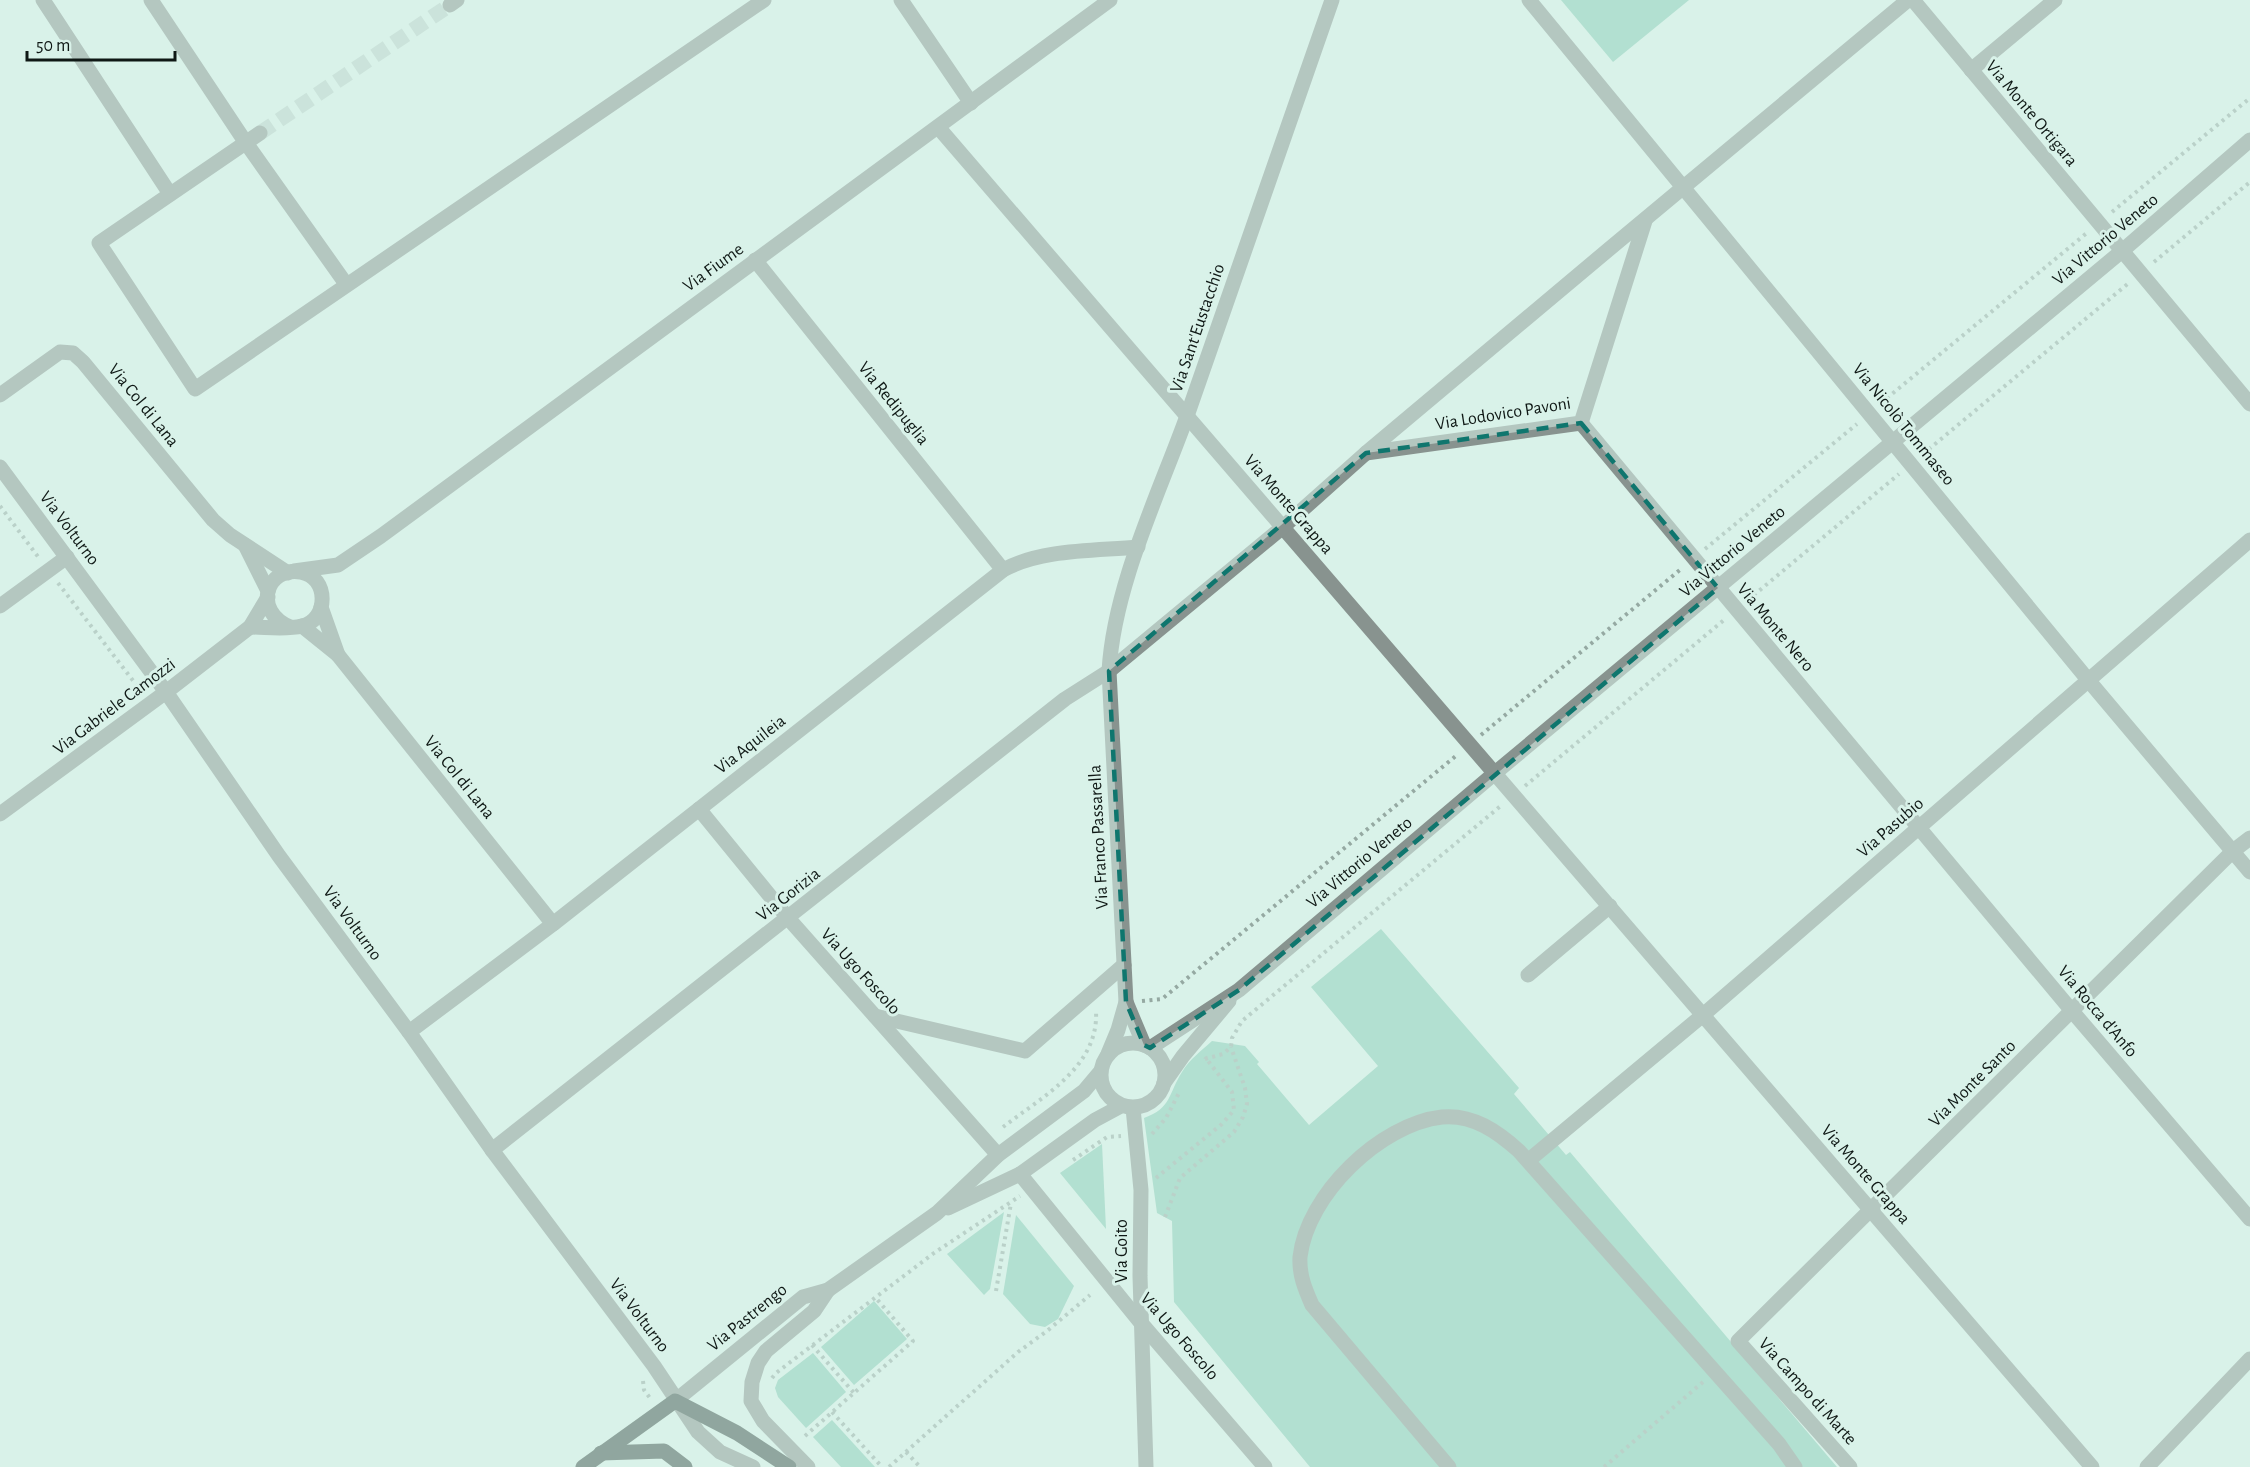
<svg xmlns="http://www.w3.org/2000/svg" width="2250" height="1467" font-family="'Alegreya Sans',sans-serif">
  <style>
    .green { fill: #84c9b3 }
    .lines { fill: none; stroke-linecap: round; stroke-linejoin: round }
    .minor-tunnel { stroke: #bbd1c9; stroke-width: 15; stroke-dasharray: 15 8; stroke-linecap: butt }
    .path { stroke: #95a9a2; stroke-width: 4; stroke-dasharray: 3 4.5; stroke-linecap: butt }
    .minor { stroke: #88938f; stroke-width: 15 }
    .major { stroke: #394b45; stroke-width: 15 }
    .marked { fill: none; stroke: #0f766e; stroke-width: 4.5; stroke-dasharray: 12 8; stroke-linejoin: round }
    .labels { text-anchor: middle; stroke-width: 6; stroke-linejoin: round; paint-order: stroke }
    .street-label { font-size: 18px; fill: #0f1815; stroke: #d9f2e9 }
  </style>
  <rect width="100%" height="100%" fill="#d9f2e9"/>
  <g class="green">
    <polygon points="1561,0 1689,0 1613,62"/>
    <path d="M 1381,929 L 1519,1088 L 1514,1094 L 1566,1155 L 1570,1152 L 1837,1467 L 1310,1467 L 1174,1302 L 1172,1221 L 1157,1213 L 1144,1118 C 1172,1108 1168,1094 1182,1072 C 1190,1059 1201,1051 1212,1041 L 1245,1046 L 1259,1062 L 1257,1064 L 1309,1125 L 1378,1066 L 1311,987 Z"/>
    <polygon points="1102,1144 1106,1229 1060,1173"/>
    <polygon points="1004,1212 990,1289 984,1295 947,1254"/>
    <polygon points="1016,1215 1074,1286 1058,1319 1045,1327 1030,1324 1003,1294"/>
    <polygon points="874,1301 907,1339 854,1385 821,1347"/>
    <polygon points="813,1353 846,1392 806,1428 778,1397 775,1388 778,1380"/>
    <polygon points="832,1420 875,1467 841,1467 813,1437"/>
  </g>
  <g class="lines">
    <polyline class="minor-tunnel" points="260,133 450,5"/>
    <g class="path">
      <polyline points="2112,212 2250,98"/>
      <polyline points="2154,262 2250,182"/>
      <polyline points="1881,403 2088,232"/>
      <polyline points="1923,454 2130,282"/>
      <polyline points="0,506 39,558"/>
      <polyline points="1705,549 1857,424"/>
      <polyline points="58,583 141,691"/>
      <polyline points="1748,600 1899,474"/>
      <polyline points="1481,735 1681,569"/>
      <polyline points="1525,786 1724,620"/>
      <polyline points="1142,1001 1162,999 1457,755"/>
      <polyline points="1205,1059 1223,1054 1231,1047 1232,1038 1242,1021 1503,804"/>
      <path d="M 1003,1127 C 1042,1097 1099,1067 1096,1011"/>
      <polyline points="1152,1134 1166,1118 1179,1093"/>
      <polyline points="1073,1160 1107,1137 1121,1136"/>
      <polyline points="1156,1178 1222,1124 1234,1110 1232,1092 1205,1057"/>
      <polyline points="1165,1217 1180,1178 1234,1132 1243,1117 1247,1104 1245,1088 1231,1047"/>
      <polyline points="996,1291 1011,1203"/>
      <polyline points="812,1345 854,1393"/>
      <polyline points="772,1378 776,1373 934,1253 1020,1196"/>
      <polyline points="643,1381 644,1390 650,1398"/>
      <polyline points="832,1412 882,1467"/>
      <polyline points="805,1436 913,1341 875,1297"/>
      <polyline points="906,1452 920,1467"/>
      <polyline points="889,1467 1018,1352 1047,1331 1090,1295"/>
      <polyline points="1604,1467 1703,1382"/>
    </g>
    <g class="minor">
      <polyline points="43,0 170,194"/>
      <polyline points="151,0 246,143 346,284"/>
      <polyline points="901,0 971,103"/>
      <polyline points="1529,0 2089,681 2250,872"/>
      <polyline points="1913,0 2250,404"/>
      <polyline points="450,5 457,0"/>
      <polyline points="1971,70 2055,0"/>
      <polyline points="938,127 2092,1467"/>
      <polyline points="260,133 99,243 195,389 764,0"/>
      <polyline points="755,260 1003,570"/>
      <polyline points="0,395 60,352 73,353 83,362 213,520 230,535 288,573"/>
      <polyline points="1581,423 2072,1011 2250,1219"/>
      <polyline points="1366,453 1581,423 1645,221"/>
      <polyline points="0,467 166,692 279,856 409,1032 492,1150 654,1366 698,1432 720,1452 753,1467"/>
      <polyline points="245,545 268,591"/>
      <polyline points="294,571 338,565 381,536 1110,0"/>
      <polyline points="0,606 67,557"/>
      <polyline points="321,607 338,655"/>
      <polyline points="302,626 338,655 553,924"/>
      <path d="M 250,627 C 266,627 286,630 302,626 C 329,620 329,577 301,572 C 266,566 252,611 290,627"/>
      <polyline points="699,809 788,918 998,1155"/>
      <polyline points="0,814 166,692 250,627 268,597"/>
      <polyline points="1528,975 1610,906"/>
      <polyline points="1126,1002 1144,1045"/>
      <polyline points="875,1016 1025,1051 1124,965"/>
      <path d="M 409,1032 L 553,924 L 1003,570 C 1041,549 1095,551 1138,547"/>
      <circle cx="1133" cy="1075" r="32"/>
      <polyline points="1150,1048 1239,990 1495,773 2122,251 2250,140"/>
      <path d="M 1108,1054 L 1118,1030 L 1126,1002 L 1109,671 C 1114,586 1158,496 1187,416 C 1236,278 1283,139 1332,0"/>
      <polyline points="1164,1083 1183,1056 1229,1001"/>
      <polyline points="1133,1108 1141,1190 1140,1276 1146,1467"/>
      <polyline points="492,1150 1065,699 1109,671 1283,527 1366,453 1608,250 1908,0"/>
      <polyline points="1529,1160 1703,1015 2250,540"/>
      <polyline points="1020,1174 1141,1323 1265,1467"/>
      <polyline points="948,1208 1020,1174 1095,1120 1121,1106"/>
      <polyline points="675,1401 803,1297 828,1290 937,1213 998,1155 1084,1091 1100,1072"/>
      <polyline points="808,1467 763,1421 751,1401 752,1382 758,1363 766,1351 814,1311 828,1290"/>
      <path d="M 1449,1467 L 1312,1305 C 1305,1289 1299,1275 1300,1257 C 1307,1195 1380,1124 1442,1117 C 1473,1114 1498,1132 1519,1151 L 1779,1444 L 1795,1467"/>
      <polyline points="1850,1467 1738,1341 2233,851 2250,838"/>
      <polyline points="2147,1467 2250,1359"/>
    </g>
    <g class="major">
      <polyline points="601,1453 664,1451 685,1467"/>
      <polyline points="583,1467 675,1401 737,1433 789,1467"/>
    </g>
  </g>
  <path d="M0 0H2250V1467H0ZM 1581,423 L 1718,588 L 1239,990 L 1150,1048 L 1144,1045 L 1126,1002 L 1109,671 L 1366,453 Z" fill="#d9f2e9" fill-opacity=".55" fill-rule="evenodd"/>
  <path class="marked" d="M 1581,423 L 1718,588 L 1239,990 L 1150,1048 L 1144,1045 L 1126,1002 L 1109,671 L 1366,453 Z"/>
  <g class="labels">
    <g class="street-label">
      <text transform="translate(2032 113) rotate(50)" y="6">Via Monte Ortigara</text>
      <text transform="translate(2105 239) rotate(-40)" y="6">Via Vittorio Veneto</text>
      <text transform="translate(713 267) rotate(-36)" y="6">Via Fiume</text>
      <text transform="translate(1197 328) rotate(-71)" y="6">Via Sant'Eustacchio</text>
      <text transform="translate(894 403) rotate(51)" y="6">Via Redipuglia</text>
      <text transform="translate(144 405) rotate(51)" y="6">Via Col di Lana</text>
      <text transform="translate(1503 413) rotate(-9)" y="6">Via Lodovico Pavoni</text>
      <text transform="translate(1904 424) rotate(51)" y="6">Via Nicolò Tommaseo</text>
      <text transform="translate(1289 504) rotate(49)" y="6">Via Monte Grappa</text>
      <text transform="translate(70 528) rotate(53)" y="6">Via Volturno</text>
      <text transform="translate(1732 551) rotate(-40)" y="6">Via Vittorio Veneto</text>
      <text transform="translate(1776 627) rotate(50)" y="6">Via Monte Nero</text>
      <text transform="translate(114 706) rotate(-37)" y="6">Via Gabriele Camozzi</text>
      <text transform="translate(750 744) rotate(-38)" y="6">Via Aquileia</text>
      <text transform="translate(460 777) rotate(51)" y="6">Via Col di Lana</text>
      <text transform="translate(1890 827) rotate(-41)" y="6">Via Pasubio</text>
      <text transform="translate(1098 837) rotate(-93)" y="6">Via Franco Passarella</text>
      <text transform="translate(1359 862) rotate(-40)" y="6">Via Vittorio Veneto</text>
      <text transform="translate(788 894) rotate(-38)" y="6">Via Gorizia</text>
      <text transform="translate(353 923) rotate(54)" y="6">Via Volturno</text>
      <text transform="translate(861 971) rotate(48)" y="6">Via Ugo Foscolo</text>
      <text transform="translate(2098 1011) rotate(50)" y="6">Via Rocca d'Anfo</text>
      <text transform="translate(1972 1083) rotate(-45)" y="6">Via Monte Santo</text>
      <text transform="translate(1866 1174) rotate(49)" y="6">Via Monte Grappa</text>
      <text transform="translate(1121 1251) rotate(-90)" y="6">Via Goito</text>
      <text transform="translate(640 1315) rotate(53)" y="6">Via Volturno</text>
      <text transform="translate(747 1317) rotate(-39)" y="6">Via Pastrengo</text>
      <text transform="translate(1180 1336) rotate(49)" y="6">Via Ugo Foscolo</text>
      <text transform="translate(1808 1391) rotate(48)" y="6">Via Campo di Marte</text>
    </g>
  </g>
  <path d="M27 51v9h148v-9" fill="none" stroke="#0f1815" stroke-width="3"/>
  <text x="36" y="51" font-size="18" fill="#0f1815" stroke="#d9f2e9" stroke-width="4.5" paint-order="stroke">50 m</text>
</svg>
